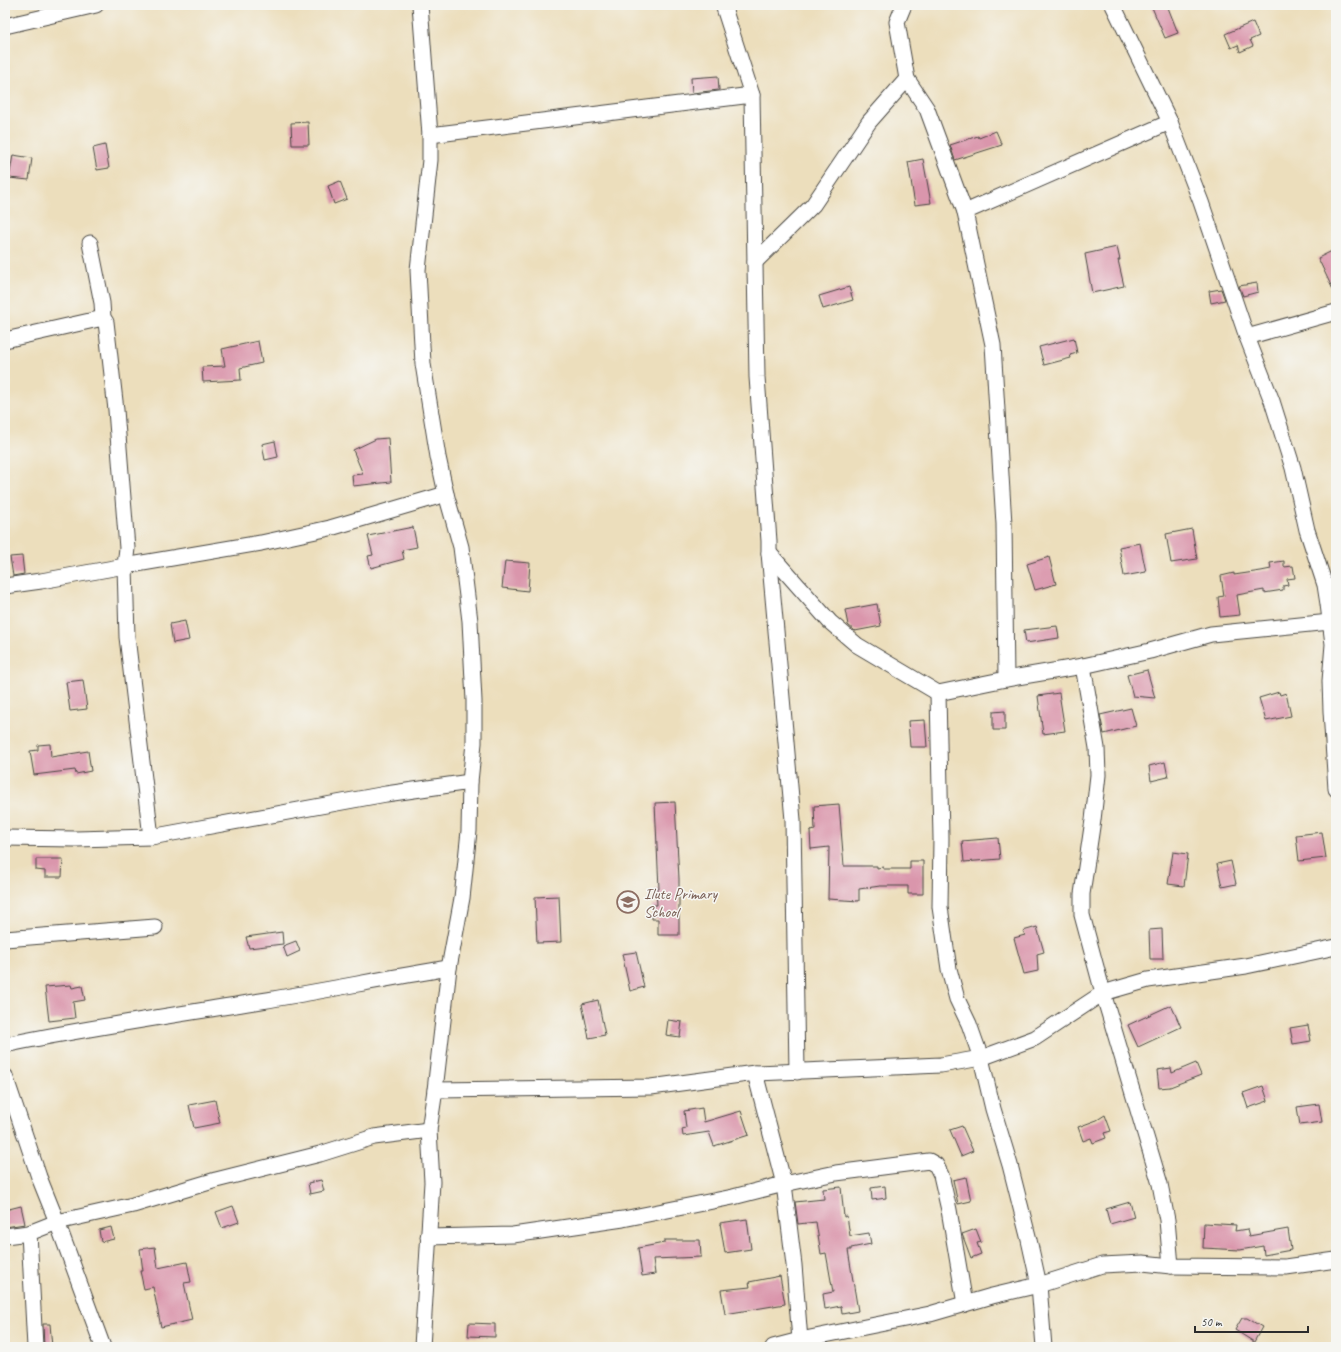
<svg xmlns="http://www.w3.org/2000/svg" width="1341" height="1352" font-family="Caveat,sans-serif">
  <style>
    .building { fill: #da96ac }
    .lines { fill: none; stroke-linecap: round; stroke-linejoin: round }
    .minor-casing { stroke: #484641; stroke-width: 17 }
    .minor { stroke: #fff; stroke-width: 15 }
    .labels { text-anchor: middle; stroke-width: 3; stroke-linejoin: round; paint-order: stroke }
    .education-label { font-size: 16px; fill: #785e54; stroke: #f6f6f2; text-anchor: start }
  </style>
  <rect width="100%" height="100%" fill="#f6f6f2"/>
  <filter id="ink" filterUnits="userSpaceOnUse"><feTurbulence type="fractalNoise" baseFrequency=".025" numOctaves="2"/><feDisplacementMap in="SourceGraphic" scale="8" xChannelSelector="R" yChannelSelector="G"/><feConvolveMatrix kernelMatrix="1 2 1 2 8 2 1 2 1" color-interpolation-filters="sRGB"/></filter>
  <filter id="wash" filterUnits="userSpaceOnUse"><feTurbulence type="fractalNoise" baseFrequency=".012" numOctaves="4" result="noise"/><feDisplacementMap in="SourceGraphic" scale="16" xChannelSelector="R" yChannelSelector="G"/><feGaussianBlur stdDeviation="0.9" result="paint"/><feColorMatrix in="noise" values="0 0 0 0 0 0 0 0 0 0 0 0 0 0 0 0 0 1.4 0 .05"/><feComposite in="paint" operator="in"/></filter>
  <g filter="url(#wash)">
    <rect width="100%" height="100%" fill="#ecdebc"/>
    <g id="blocks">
      <g class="building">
        <polygon points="1151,5 1167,5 1178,33 1165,38"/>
        <polygon points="1253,22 1259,36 1250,40 1253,46 1240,52 1238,45 1231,48 1225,34"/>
        <polygon points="718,76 719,90 692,93 691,78"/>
        <polygon points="308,122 309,145 292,145 291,123"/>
        <polygon points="996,131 1002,145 955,160 950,145 978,136 979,138"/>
        <polygon points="105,145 109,168 97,170 93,148"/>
        <polygon points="13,155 32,158 29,180 9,178"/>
        <polygon points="923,159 931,203 915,205 908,162"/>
        <polygon points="340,181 347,199 334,204 328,186"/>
        <polygon points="1117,247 1120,260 1118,260 1124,286 1092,293 1085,254"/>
        <polygon points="1336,249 1336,296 1318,258"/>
        <polygon points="1257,283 1258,292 1243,296 1239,286"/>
        <polygon points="849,287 853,300 823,309 819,296"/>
        <polygon points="1221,289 1225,300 1211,303 1209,291"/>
        <polygon points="1074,338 1077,353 1070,355 1071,358 1044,365 1039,347"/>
        <polygon points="258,341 262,363 240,368 241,380 203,382 202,367 225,366 222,349"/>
        <polygon points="388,438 391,482 353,486 352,475 363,474 353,450 376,439"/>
        <polygon points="275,441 278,457 265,460 262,444"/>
        <polygon points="413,527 417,547 402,550 404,559 371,568 368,556 373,555 368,536"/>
        <polygon points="1192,529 1197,559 1171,563 1166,534"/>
        <polygon points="1140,543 1146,572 1124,576 1119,547"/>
        <polygon points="22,556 24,574 13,576 10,557"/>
        <polygon points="1049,557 1056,584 1035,590 1027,564"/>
        <polygon points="505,561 530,563 528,591 502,588"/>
        <polygon points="1284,561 1284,567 1293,566 1295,578 1287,579 1288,585 1283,586 1283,590 1264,593 1264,590 1237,595 1240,615 1220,617 1218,597 1224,596 1221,576 1234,573 1234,575 1261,571 1271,569 1270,563"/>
        <polygon points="877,604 881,626 855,631 848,625 845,610"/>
        <polygon points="185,621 189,640 173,643 170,624"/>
        <polygon points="1057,626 1059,638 1026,643 1024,630"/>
        <polygon points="1147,670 1155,698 1133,696 1127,675"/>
        <polygon points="83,680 87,709 70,711 66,682"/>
        <polygon points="1279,692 1280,695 1286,693 1291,716 1266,721 1259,698"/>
        <polygon points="1059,693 1065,731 1043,734 1038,696"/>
        <polygon points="1131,708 1136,726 1104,734 1100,715"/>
        <polygon points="1005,711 1005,730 993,730 993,712"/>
        <polygon points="925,720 927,747 910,747 908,721"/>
        <polygon points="50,744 51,757 88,751 91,771 76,774 75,770 34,775 30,751 38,750 38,745"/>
        <polygon points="1165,762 1168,777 1151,781 1149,766"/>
        <polygon points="675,802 679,879 679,935 658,935 658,919 652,919 652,905 657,905 656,889 659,889 655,803"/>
        <polygon points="839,804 844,866 877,866 877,868 883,867 883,869 910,869 910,861 923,861 923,894 908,894 908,886 880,886 859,889 859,901 828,899 829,847 811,849 810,831 815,830 814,806"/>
        <polygon points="1322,832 1326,858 1299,861 1296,835"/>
        <polygon points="998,838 1000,859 964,862 962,841"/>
        <polygon points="1173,852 1188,854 1184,886 1168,884"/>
        <polygon points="36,859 63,859 62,877 45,877 45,871 36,870"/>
        <polygon points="1231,861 1236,884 1222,887 1217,864"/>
        <polygon points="559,896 561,942 537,943 535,897"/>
        <polygon points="1037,927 1044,952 1037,954 1038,971 1024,974 1014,938 1025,935 1023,931"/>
        <polygon points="1162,929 1163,959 1150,959 1149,930"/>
        <polygon points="282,932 283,944 249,948 246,937"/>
        <polygon points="296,941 300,951 287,957 283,946"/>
        <polygon points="636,952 644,987 630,991 622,954"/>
        <polygon points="71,985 72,988 82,986 85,1000 73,1002 75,1018 49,1021 45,987"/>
        <polygon points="598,1000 605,1035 589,1038 582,1004"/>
        <polygon points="1171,1005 1181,1027 1138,1047 1128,1025"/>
        <polygon points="668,1020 682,1022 680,1037 666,1035"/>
        <polygon points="1308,1025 1311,1041 1293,1044 1290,1028"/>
        <polygon points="1196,1063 1201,1075 1170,1087 1159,1088 1157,1070 1171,1068 1172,1073"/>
        <polygon points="1263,1086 1268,1101 1248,1108 1243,1093"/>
        <polygon points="215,1100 220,1123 194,1128 189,1105"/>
        <polygon points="1319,1104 1322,1122 1300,1125 1297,1107"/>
        <polygon points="702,1108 704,1122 741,1111 749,1135 714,1146 709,1132 683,1136 682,1129 686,1128 684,1111"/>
        <polygon points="1105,1115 1111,1131 1104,1133 1106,1138 1093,1143 1091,1138 1083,1141 1078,1127 1097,1120"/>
        <polygon points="962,1126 973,1151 961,1156 950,1130"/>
        <polygon points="966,1177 971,1201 958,1204 953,1180"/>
        <polygon points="321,1180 324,1191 310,1194 308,1183"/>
        <polygon points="885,1186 886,1198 872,1200 871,1188"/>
        <polygon points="841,1187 844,1217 847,1216 850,1236 869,1233 871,1244 851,1248 851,1250 848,1250 858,1311 842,1314 841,1306 825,1309 823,1294 833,1292 826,1253 821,1254 816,1222 798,1224 795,1202 824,1199 823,1189"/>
        <polygon points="1130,1202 1134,1217 1110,1224 1106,1209"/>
        <polygon points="21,1206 25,1224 5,1227 5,1210"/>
        <polygon points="233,1206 239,1222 222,1228 216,1212"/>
        <polygon points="747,1219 751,1249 725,1253 720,1223"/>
        <polygon points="1204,1223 1236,1225 1235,1231 1247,1229 1249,1236 1288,1229 1291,1250 1264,1255 1263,1246 1240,1250 1203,1248"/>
        <polygon points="111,1227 114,1239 101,1242 99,1230"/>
        <polygon points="976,1229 981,1242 977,1243 981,1254 971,1258 962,1234"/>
        <polygon points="664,1240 700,1240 701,1257 653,1259 655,1274 642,1276 638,1248 664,1243"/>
        <polygon points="155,1247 158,1268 187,1262 191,1282 184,1283 192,1320 161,1327 153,1287 144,1289 140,1271 143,1271 140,1249"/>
        <polygon points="780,1276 785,1304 725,1314 721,1290 750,1287 749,1282"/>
        <polygon points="1242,1318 1247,1318 1262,1327 1254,1342 1235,1330"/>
        <polygon points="469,1323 495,1324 495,1337 468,1336"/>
        <polygon points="43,1324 50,1324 52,1347 44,1347"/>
      </g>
    </g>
  </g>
  <g filter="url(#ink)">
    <use href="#blocks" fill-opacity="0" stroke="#484641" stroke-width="1"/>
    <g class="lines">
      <g class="minor-casing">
        <g id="minor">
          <polyline points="420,5 430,135 430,160 418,270 423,364 438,457 446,494 461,547 470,621 474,701 474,743 470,782 469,831 462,898 449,968 435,1090 429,1130 432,1182 422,1347"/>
          <polyline points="723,5 752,95 757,377 769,541 769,553 793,820 797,1072"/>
          <polyline points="1113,5 1170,122 1201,202 1247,337 1272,401 1293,468 1307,530 1325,585 1328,604 1333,644 1330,681 1331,711 1336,789"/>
          <polyline points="5,26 96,5"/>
          <polyline points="430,135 752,95"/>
          <polyline points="965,212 1170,122"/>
          <polyline points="90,243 102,303 103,318"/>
          <polyline points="755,262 813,205 869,122 907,79"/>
          <polyline points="1247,337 1336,312"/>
          <polyline points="5,340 103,318 106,322 116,410 127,548 125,566 41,581 5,586"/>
          <polyline points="769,553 830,622 857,645 938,693 1006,679 1004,524 993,345 965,212 927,109 907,79 897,22 904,5"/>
          <polyline points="1083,666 1097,748 1098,775 1093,820 1082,894 1082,915 1103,993 1160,1184 1167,1220 1171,1266"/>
          <polyline points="1006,679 1083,666 1150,651 1211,634 1330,622"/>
          <polyline points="938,693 941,838 940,907 949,969 957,999 969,1024 981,1058 993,1109 1010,1165 1029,1240 1039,1285 1044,1347"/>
          <polyline points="151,837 127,637 125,566 261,543 330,528 446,494"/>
          <polyline points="5,838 76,839 151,837 386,794 470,782"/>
          <polyline points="5,939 155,927"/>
          <path d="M 5,1045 C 90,1027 176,1015 261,1001 C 324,991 386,978 449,968"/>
          <polyline points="755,1073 784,1184 794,1265 800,1340"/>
          <polyline points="5,1076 39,1177 57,1222 103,1347"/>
          <polyline points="435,1090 651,1087 755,1073 941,1065 981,1058 1035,1038 1103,993 1148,980 1246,966 1336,947"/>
          <polyline points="29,1233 35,1347"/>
          <polyline points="5,1236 29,1233 57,1222 133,1205 216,1180 320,1154 374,1137 429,1130"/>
          <polyline points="428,1237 513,1235 623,1219 733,1197 784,1184 836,1173 929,1161 936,1165 941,1175 949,1210 965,1304"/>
          <polyline points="773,1347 800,1340 930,1314 992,1296 1039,1285 1102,1265 1143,1263 1171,1266 1286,1267 1336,1260"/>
        </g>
      </g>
      <use href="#minor" class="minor"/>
    </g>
  </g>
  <defs>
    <g id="school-ring" transform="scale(1.15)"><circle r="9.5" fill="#f6f6f2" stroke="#8d6e63" stroke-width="1.5"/><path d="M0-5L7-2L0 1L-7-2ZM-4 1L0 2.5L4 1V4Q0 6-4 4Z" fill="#8d6e63"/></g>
  </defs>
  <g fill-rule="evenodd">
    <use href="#school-ring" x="628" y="902"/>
  </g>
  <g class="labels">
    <g class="education-label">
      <text x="644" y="899">Ilute Primary<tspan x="644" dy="18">School</tspan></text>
    </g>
  </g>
  <rect width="1341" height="1352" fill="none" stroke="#f6f6f2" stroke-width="20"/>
  <path d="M1195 1326v6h113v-6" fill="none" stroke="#2b2b2b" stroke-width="2"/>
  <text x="1201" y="1326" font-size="12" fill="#2b2b2b" stroke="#f6f6f2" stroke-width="3" paint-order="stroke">50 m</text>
</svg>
